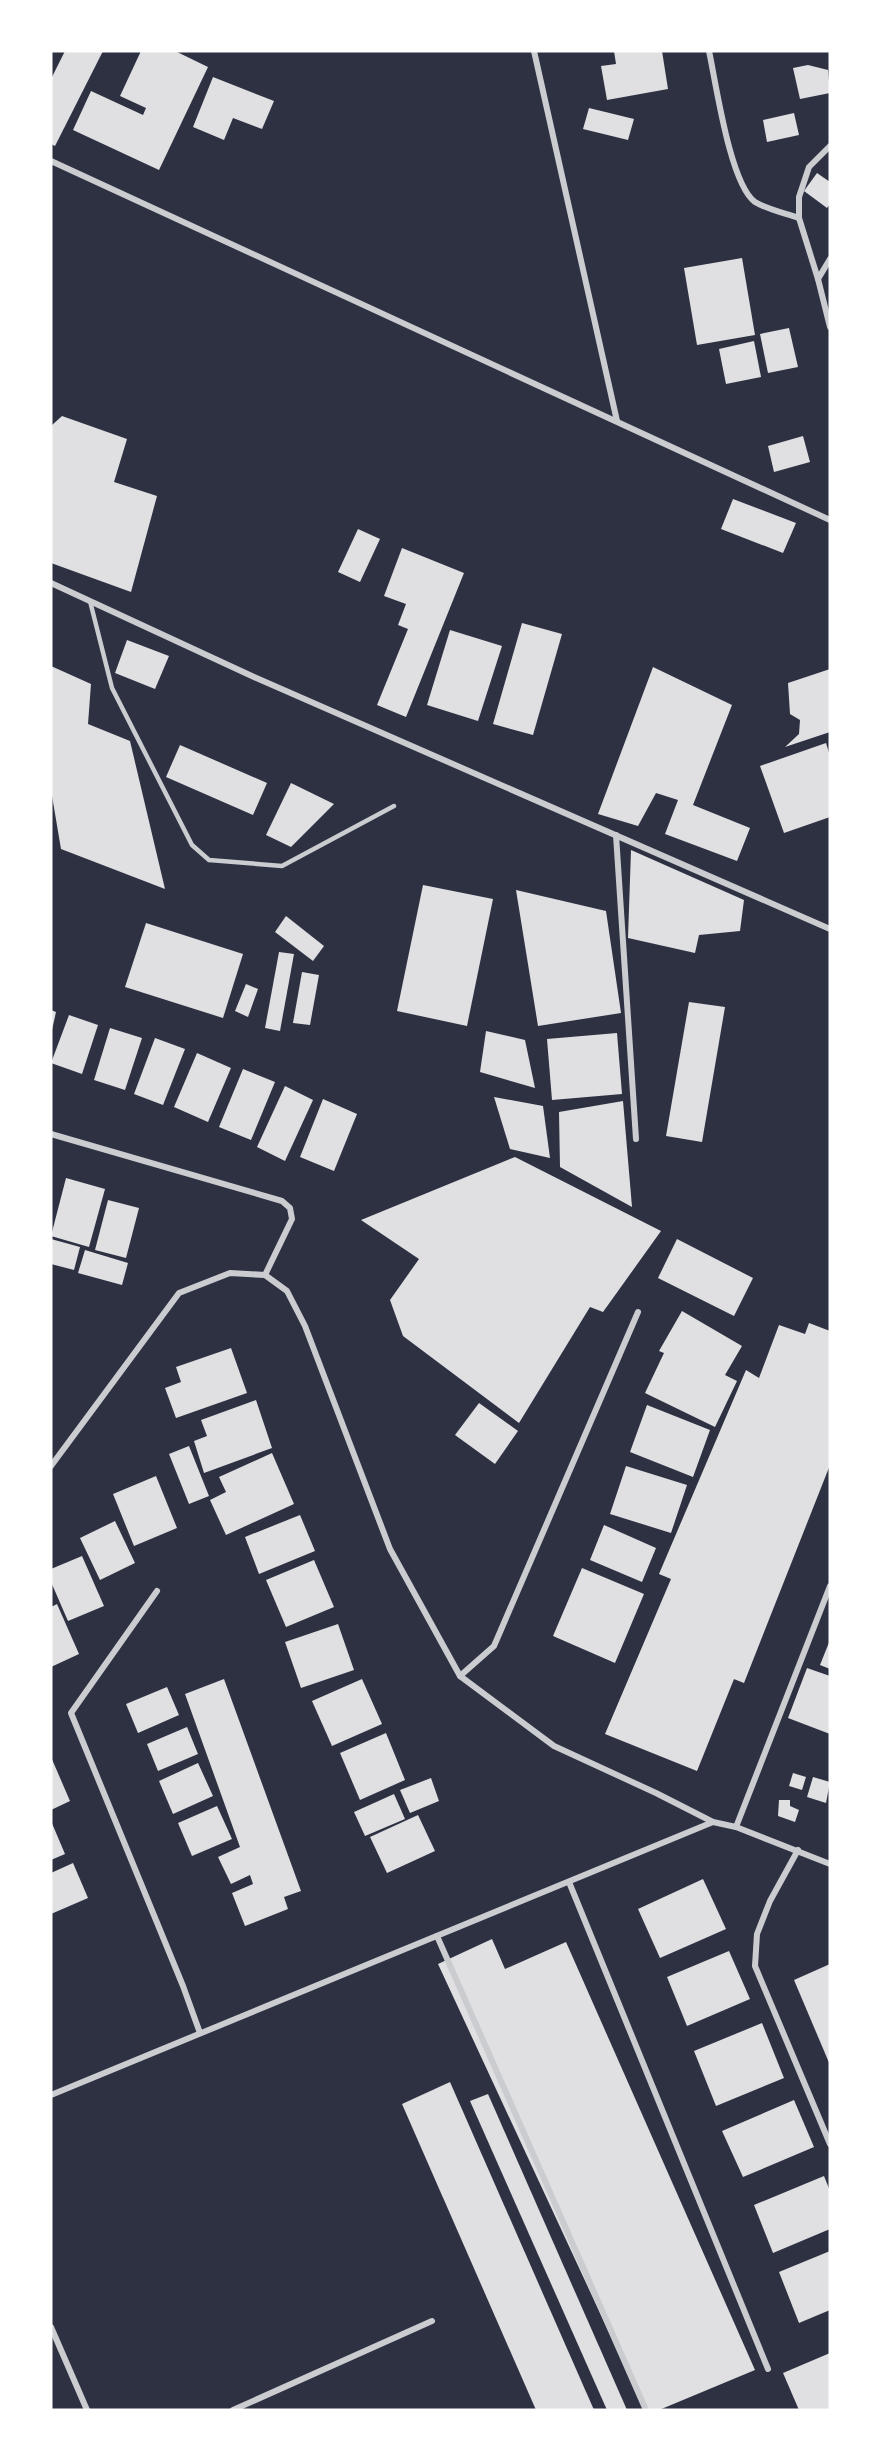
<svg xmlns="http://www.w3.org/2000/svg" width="881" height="2461" font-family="'Alegreya Sans',sans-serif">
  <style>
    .building { fill: #e0e0e3 }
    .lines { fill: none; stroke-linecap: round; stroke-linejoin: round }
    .service { stroke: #caccd0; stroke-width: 4.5 }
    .minor { stroke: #caccd0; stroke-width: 6 }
  </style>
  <rect width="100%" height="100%" fill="#2d3142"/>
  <g class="building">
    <polygon points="65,51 103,51 55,146 51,144 51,79"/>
    <polygon points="141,51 175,51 208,67 159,170 73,130 91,91 143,115 146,108 120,96"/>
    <polygon points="614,51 662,51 668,89 607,100 601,66 616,64"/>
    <polygon points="808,65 828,70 830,93 800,99 793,68"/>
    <polygon points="213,77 274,101 262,129 233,118 224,140 193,127"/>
    <polygon points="589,108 634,119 628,140 583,129"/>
    <polygon points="794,113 799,135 767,142 763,120"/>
    <polygon points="817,173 830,182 830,204 827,208 804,191"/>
    <polygon points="742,258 755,335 697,345 684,268"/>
    <polygon points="789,328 798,367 768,373 760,334"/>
    <polygon points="754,341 761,377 726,384 719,349"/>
    <polygon points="62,416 127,439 114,482 157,496 131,592 51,563 51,426"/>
    <polygon points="803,436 810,462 774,472 768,446"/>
    <polygon points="733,499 796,523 783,553 721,529"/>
    <polygon points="358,529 380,539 360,582 338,572"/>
    <polygon points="402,548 464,573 406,717 377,705 408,629 398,625 406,604 384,596"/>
    <polygon points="522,623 562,634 533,735 493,724"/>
    <polygon points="450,630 502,646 478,721 427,705"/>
    <polygon points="127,640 169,656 155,689 115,673"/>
    <polygon points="51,666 91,684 88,724 130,741 165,889 61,849 51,790"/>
    <polygon points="653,667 732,705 693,805 750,828 737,861 665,834 678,800 656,793 638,826 598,814"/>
    <polygon points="830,669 830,732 785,747 799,734 800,720 790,714 788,683"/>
    <polygon points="826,743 830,756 830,817 784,833 760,766"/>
    <polygon points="180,745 267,783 253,815 166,777"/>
    <polygon points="291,783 334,804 291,847 266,835"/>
    <polygon points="631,850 744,900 740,931 699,935 695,953 628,938"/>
    <polygon points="423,885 493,899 467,1026 397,1011"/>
    <polygon points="516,890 606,911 621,1013 538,1026"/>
    <polygon points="286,916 324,946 313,961 275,932"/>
    <polygon points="146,923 243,954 223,1018 125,987"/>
    <polygon points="279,952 294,954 280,1031 265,1028"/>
    <polygon points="302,972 319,975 310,1025 293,1023"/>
    <polygon points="246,984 258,989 248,1017 235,1011"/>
    <polygon points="689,1002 725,1007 702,1142 666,1136"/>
    <polygon points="51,1010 56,1012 52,1030 51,1029"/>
    <polygon points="69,1015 98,1025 82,1074 51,1063"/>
    <polygon points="110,1028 142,1038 125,1090 94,1080"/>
    <polygon points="486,1031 525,1040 535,1088 480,1072"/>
    <polygon points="617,1033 622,1094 552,1100 547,1039"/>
    <polygon points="155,1038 185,1049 163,1105 134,1094"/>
    <polygon points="197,1053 231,1068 208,1122 174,1107"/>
    <polygon points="243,1069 275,1082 251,1140 219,1127"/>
    <polygon points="285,1086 313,1100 285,1161 257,1147"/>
    <polygon points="494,1097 543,1106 550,1158 510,1149"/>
    <polygon points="323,1099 357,1114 334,1171 300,1157"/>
    <polygon points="623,1101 632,1207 560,1167 559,1112"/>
    <polygon points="515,1157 661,1231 603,1312 590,1307 519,1423 403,1336 390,1300 419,1259 361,1220"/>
    <polygon points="66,1178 105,1189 89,1247 51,1236"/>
    <polygon points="108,1200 139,1208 126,1258 95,1250"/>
    <polygon points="51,1239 80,1247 74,1270 51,1264"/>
    <polygon points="677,1239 753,1278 734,1316 658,1278"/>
    <polygon points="85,1250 128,1263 122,1285 78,1273"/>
    <polygon points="682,1311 742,1346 725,1375 737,1381 715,1427 645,1393 664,1353 659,1351"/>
    <polygon points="809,1323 830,1331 830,1465 744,1683 716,1672 734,1679 697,1771 605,1734 671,1579 659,1574 746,1370 759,1378 779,1325 805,1334"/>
    <polygon points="231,1348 247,1393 176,1418 165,1388 181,1382 176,1367"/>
    <polygon points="256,1400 272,1448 204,1473 194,1441 207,1436 201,1420"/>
    <polygon points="479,1403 518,1431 495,1464 455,1435"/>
    <polygon points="647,1405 710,1430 693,1477 630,1452"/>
    <polygon points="189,1446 209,1496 189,1504 169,1454"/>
    <polygon points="272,1453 294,1504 226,1535 210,1500 226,1492 219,1477"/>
    <polygon points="626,1466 687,1485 671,1533 610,1514"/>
    <polygon points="156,1476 177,1528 134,1546 113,1494"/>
    <polygon points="300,1515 315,1551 259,1574 245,1537"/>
    <polygon points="115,1521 135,1563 100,1580 80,1538"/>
    <polygon points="604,1525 656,1548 642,1582 590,1560"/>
    <polygon points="82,1556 104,1606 68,1621 51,1582 51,1569"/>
    <polygon points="314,1560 334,1607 286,1627 266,1580"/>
    <polygon points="582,1568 644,1594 615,1663 553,1636"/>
    <polygon points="57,1604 79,1654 51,1667 51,1607"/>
    <polygon points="338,1624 354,1670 301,1688 285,1642"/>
    <polygon points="830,1640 830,1669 820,1665"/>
    <polygon points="807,1668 830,1676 830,1734 788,1718"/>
    <polygon points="224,1679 301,1891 284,1897 288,1909 245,1926 232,1893 253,1884 250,1875 231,1884 218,1857 240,1847 185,1694"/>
    <polygon points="362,1679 382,1724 332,1746 312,1701"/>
    <polygon points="167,1687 179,1715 138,1733 126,1704"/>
    <polygon points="187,1727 198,1754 158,1771 147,1744"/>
    <polygon points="386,1733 405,1780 360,1800 340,1753"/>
    <polygon points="51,1757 70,1801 51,1810"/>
    <polygon points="198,1763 213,1796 173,1814 159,1781"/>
    <polygon points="793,1773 806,1777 802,1790 789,1786"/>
    <polygon points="813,1777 830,1782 826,1803 807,1797"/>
    <polygon points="431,1778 439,1801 410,1813 400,1790"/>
    <polygon points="394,1794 405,1819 365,1836 354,1812"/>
    <polygon points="779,1800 790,1800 790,1806 799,1810 795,1822 778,1816"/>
    <polygon points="217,1806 232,1839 192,1856 178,1823"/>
    <polygon points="418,1815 435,1851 387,1873 370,1837"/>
    <polygon points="51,1821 65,1854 51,1860"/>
    <polygon points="73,1863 88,1898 51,1914 51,1873"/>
    <polygon points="703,1879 726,1929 660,1958 638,1909"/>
    <polygon points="492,1939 505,1969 566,1942 755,2370 659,2410 645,2410 438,1964"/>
    <polygon points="729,1951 750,1999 687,2026 667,1977"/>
    <polygon points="830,1964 830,2065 794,1980"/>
    <polygon points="762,2023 784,2078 716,2106 694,2051"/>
    <polygon points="450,2082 594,2410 536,2410 402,2104"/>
    <polygon points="488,2094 627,2410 607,2410 470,2101"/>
    <polygon points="794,2100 814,2147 743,2177 722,2131"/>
    <polygon points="824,2176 830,2191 830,2229 773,2253 754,2205"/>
    <polygon points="830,2251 830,2310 799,2323 779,2272"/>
    <polygon points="830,2353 830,2410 799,2410 783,2373"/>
  </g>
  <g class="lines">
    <polyline class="service" points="90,601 112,688 192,845 209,860 282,866 394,806"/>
    <g class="minor">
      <polyline points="534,51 617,421"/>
      <path d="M 709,51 C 716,83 730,184 755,202 C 768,210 785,213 799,218"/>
      <polyline points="830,146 809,167 799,197 799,218 818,279 830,327"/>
      <polyline points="51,161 830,520"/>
      <polyline points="818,279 830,259"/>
      <polyline points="51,583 254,677 830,929"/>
      <polyline points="616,835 636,1139"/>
      <polyline points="51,1134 282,1201 290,1208 292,1219 265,1275"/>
      <polyline points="51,1466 179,1293 230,1273 265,1275 287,1291 305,1326 390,1549 460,1676 554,1746 656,1793 713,1822 736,1827 830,1864"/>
      <polyline points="157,1591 71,1713 183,1986 200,2033"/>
      <polyline points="460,1676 494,1646 638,1312"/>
      <polyline points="736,1827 830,1586"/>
      <polyline points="798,1850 770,1901 757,1934 755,1966 830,2144"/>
      <polyline points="569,1882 768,2369"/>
      <polyline points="437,1936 646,2410"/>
      <polyline points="51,2095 713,1822"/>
      <polyline points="51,2327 87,2410"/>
      <polyline points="233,2410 432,2321"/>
    </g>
  </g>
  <rect width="881" height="2461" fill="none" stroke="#ffffff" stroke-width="105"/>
</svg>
